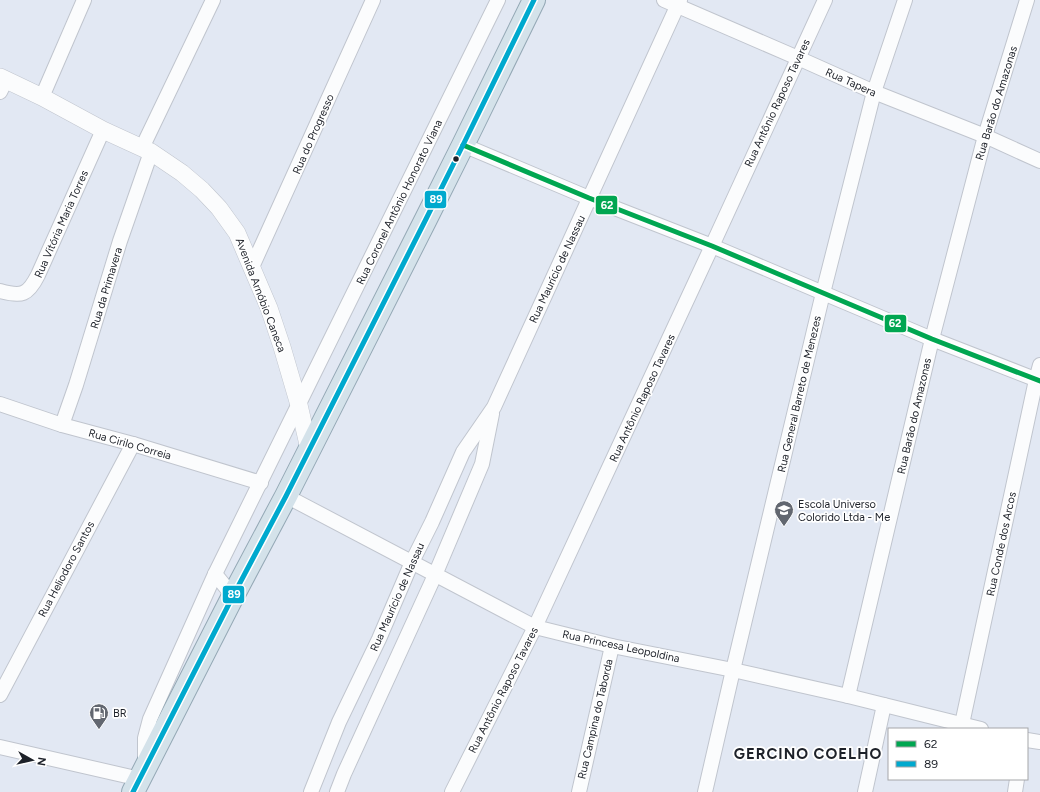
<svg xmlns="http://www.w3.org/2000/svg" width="1040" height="792" font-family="Figtree,sans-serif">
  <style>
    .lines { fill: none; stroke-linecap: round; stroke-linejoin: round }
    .minor-casing { stroke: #c0c5ce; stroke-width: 16 }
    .tertiary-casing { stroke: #c0c5ce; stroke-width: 18 }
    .trunk-casing { stroke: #94a8b5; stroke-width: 24 }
    .minor { stroke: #fbfcfd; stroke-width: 14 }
    .tertiary { stroke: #fbfcfd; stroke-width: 17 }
    .trunk { stroke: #d4e2ea; stroke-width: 22 }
    .bus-1-casing { stroke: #fff; stroke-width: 8 }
    .bus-2-casing { stroke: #fff; stroke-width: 8 }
    .bus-1 { stroke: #00a651; stroke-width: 5 }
    .bus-2 { stroke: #00a9ce; stroke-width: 5 }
    .bus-dot { fill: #1d2129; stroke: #fff; stroke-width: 1.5 }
    .labels { text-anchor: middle; stroke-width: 3.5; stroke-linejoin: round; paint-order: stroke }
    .street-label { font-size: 11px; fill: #1d2129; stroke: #fff }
    .poi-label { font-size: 11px; fill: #1d2129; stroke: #fff; text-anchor: start }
    .district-label { font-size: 15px; font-weight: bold; letter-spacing: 1px; fill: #1d2129; stroke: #fff }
    .line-badge { stroke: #fff; stroke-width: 1.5 }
    .badge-label { font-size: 11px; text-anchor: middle; font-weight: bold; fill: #fff }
  </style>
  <rect width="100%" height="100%" fill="#e2e8f3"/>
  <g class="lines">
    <g class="minor-casing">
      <g id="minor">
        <polyline points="664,0 798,58 874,92 985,136 1040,161"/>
        <polyline points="0,92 6,80"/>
        <polyline points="42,97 84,0"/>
        <polyline points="463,145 589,198 712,246 932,339 1040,381"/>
        <polyline points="142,148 213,0"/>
        <polyline points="252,267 373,0"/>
        <path d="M 0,291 C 22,297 28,295 38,275 L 103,130"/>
        <polyline points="0,404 62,425 133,444 261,483"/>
        <polyline points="62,425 76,385 120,241 151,152"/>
        <polyline points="286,496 535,627 612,646 733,670 848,696 981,729"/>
        <polyline points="215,574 233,596"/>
        <polyline points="0,695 133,444"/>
        <polyline points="848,696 932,339 985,136 1027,0"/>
        <polyline points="962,724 1036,380 1040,365"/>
        <polyline points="1027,740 1040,742"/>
        <polyline points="0,747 140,779"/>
        <polyline points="145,763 145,738 150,719 215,574 498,0"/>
        <polyline points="311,792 339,722 379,639 412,562 432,522 463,452 494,407 680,0"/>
        <polyline points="337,792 344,774 435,575 482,464 492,414"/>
        <polyline points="452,792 535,627 712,246 825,0"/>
        <polyline points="579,792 612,646"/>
        <polyline points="705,792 733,670 823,293 874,92 905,0"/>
        <polyline points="865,792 884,705"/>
        <polyline points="1015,792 1017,779"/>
      </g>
    </g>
    <g class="tertiary-casing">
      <polyline id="tertiary" points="0,77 42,97 103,130 151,152 182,173 202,190 219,208 237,233 269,308 282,347 299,405 309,449"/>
    </g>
    <g class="trunk-casing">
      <polyline id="trunk" points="133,792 233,596 286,496 426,219 463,145 534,0"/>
    </g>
    <use href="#minor" class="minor"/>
    <use href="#tertiary" class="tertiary"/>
    <use href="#trunk" class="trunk"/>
    <g class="bus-1-casing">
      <polyline id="bus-1" points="463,145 589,198 712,246 932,339 1040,381"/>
    </g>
    <g class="bus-2-casing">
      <polyline id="bus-2" points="133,792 233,596 286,496 426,219 463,145 534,0"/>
    </g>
    <use href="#bus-1" class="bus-1"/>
    <use href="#bus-2" class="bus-2"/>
  </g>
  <defs>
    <g id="school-pin" transform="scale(1)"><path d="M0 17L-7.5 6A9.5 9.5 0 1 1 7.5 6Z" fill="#626770" stroke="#fff"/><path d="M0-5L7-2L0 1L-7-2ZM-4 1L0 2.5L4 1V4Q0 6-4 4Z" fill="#fff"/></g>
    <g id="fuel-pin" transform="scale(1)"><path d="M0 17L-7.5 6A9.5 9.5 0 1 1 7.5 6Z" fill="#626770" stroke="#fff"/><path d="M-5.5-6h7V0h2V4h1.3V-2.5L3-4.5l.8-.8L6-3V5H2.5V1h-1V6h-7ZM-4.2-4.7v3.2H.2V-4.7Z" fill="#fff"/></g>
  </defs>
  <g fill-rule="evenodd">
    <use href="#school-pin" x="784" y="510"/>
    <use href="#fuel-pin" x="99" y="713"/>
  </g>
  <circle class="bus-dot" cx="456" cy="159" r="3.5"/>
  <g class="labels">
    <g class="street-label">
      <text transform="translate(851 82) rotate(24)" y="4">Rua Tapera</text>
      <text transform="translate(777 103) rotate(-65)" y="4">Rua Antônio Raposo Tavares</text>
      <text transform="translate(996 103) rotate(-73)" y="4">Rua Barão do Amazonas</text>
      <text transform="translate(313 134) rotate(-66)" y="4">Rua do Progresso</text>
      <text transform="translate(399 202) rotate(-64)" y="4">Rua Coronel Antônio Honorato Viana</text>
      <text transform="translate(61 224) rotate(-66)" y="4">Rua Vitória Maria Torres</text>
      <text transform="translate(557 269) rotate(-65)" y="4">Rua Maurício de Nassau</text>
      <text transform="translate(106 288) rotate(-73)" y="4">Rua da Primavera</text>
      <text transform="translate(261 295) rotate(69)" y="4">Avenida Arnóbio Caneca</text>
      <text transform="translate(799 394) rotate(-77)" y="4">Rua General Barreto de Menezes</text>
      <text transform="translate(642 398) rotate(-65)" y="4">Rua Antônio Raposo Tavares</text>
      <text transform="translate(914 416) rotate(-77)" y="4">Rua Barão do Amazonas</text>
      <text transform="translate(130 444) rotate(16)" y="4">Rua Cirilo Correia</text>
      <text transform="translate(1001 544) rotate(-78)" y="4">Rua Conde dos Arcos</text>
      <text transform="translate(66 569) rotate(-62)" y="4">Rua Heliodoro Santos</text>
      <text transform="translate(397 597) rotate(-66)" y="4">Rua Maurício de Nassau</text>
      <text transform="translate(621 646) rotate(12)" y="4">Rua Princesa Leopoldina</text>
      <text transform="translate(503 690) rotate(-63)" y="4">Rua Antônio Raposo Tavares</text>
      <text transform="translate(595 719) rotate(-77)" y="4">Rua Campina do Taborda</text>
    </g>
    <g class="poi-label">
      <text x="798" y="508">Escola Universo<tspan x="798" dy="13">Colorido Ltda - Me</tspan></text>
      <text x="113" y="717">BR</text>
    </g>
    <g class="district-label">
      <text x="808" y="759">GERCINO COELHO</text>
    </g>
  </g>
  <g class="line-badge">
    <rect x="424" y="190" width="23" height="19" rx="4" fill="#00a9ce"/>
    <rect x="595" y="195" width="23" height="20" rx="4" fill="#00a651"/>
    <rect x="884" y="314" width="23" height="19" rx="4" fill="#00a651"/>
    <rect x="222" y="585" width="23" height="19" rx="4" fill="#00a9ce"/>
  </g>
  <g class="badge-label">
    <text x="436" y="203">89</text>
    <text x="607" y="209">62</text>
    <text x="895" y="327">62</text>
    <text x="234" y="598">89</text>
  </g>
  <rect x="888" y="728" width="140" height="52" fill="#ffffff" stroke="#a5a6a9"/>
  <rect x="896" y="741" width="20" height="6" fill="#00a651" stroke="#a5a6a9"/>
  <text x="924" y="748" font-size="12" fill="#1d2129">62</text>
  <rect x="896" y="761" width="20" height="6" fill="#00a9ce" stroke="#a5a6a9"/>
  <text x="924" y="768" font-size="12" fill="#1d2129">89</text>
  <g transform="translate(32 760) rotate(98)" stroke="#ffffff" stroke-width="3" paint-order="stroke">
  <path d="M0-3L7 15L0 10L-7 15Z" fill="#1d2129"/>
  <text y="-6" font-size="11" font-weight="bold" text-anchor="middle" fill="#1d2129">N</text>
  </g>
</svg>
